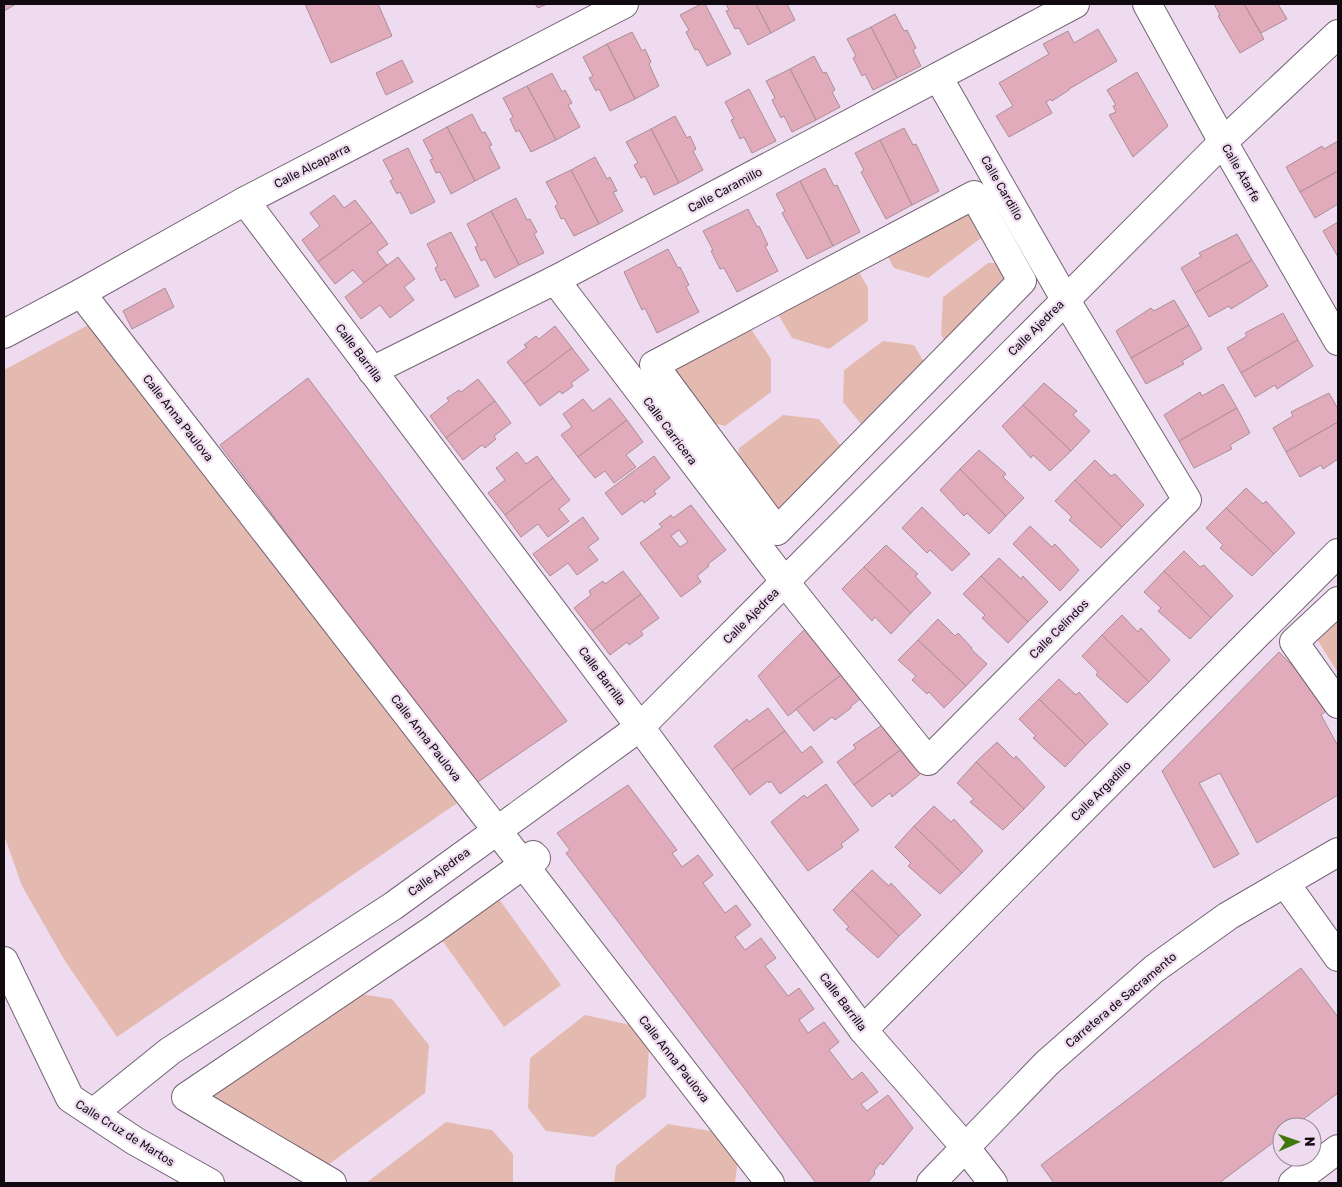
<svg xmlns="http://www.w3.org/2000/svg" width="1342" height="1187" font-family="Rubik,sans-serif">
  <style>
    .green { fill: #e4bab0 }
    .building { fill: #e2abbc; stroke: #a98e96; fill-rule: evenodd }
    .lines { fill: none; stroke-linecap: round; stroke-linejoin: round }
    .pedestrian-casing { stroke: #736375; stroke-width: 30 }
    .minor-casing { stroke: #736375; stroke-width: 30 }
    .pedestrian { stroke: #fff; stroke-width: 28 }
    .minor { stroke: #fff; stroke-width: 28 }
    .labels { text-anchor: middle; stroke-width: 4.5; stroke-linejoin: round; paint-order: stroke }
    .street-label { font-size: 12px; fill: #110b11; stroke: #efdbf0 }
  </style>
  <rect width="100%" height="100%" fill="#efdbf0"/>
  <g class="green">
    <polygon points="974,195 984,213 981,238 928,278 894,268 881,244"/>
    <polygon points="852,259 868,288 868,321 829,349 792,338 771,302"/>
    <polygon points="988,263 1012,263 1022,281 951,354 941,334 943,297"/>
    <polygon points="743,317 771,359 771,392 725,426 694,418 654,365"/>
    <polygon points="94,322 463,799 117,1037 65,961 22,886 4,835 4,370"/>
    <polygon points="883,341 914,345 931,374 871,436 843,402 844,370"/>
    <polygon points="783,415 819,419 850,457 777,531 737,477 739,448"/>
    <polygon points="1338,602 1338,673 1310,628"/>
    <polygon points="491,888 561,985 504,1027 434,929"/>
    <polygon points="341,991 392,999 429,1045 425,1093 316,1174 186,1097"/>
    <polygon points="585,1015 631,1025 649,1049 646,1097 594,1137 546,1131 528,1108 530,1058"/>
    <polygon points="446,1122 492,1130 513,1154 513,1183 366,1183"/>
    <polygon points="668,1124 717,1132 738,1159 735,1183 614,1183 616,1166"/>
  </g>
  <g class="building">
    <polygon points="4,4 16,4 4,11"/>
    <polygon points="305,4 378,4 392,36 331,63"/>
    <polygon points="535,4 547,4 538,8"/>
    <polygon points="701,4 705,4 731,54 707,66 698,49 695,50 686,32 689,30 680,15"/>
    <polygon points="726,4 756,4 771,33 748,45 739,28 735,29 726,11 729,10"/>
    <polygon points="756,4 787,4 795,20 771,33"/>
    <polygon points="1214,4 1244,4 1264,39 1240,53 1218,16 1220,15"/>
    <polygon points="1244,4 1278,4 1287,19 1261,33"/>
    <polygon points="895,14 904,31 907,30 916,48 913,50 921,66 897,78 871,27"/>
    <polygon points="871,27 897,78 873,90 865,74 862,76 853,58 856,56 847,39"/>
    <polygon points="1098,29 1117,61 1069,89 1069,90 1052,101 1051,99 1046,102 1052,113 1009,137 996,116 1013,106 999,83 1049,54 1043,44 1068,31 1074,43"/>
    <polygon points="632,32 642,51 645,49 651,62 649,64 659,86 635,99 607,44"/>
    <polygon points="607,44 635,99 610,111 599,89 596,91 589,78 593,76 583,57"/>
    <polygon points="814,56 823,73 826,72 835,90 832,92 840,107 816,120 790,69"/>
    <polygon points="402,60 413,82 386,95 376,73"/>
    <polygon points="790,69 816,120 792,132 784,116 781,118 772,100 775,98 766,81"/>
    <polygon points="1137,72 1168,126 1133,157 1109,115 1116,112 1113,106 1116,105 1107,90"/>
    <polygon points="552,73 562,92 565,90 572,103 568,105 580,127 556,140 527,86"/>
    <polygon points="527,86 556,140 531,152 519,130 516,132 510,119 513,117 503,98"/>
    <polygon points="749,89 776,141 752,153 744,137 740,139 731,120 734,119 725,102"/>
    <polygon points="472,114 482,133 485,132 492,145 489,146 500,168 475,181 447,127"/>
    <polygon points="675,116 687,138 690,136 696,149 693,151 703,170 679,183 651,129"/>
    <polygon points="447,127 475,181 451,194 440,172 436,173 430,160 433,159 423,140"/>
    <polygon points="904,128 913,145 916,144 939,191 912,205 880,140"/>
    <polygon points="651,129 679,183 654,195 645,176 641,178 634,165 638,163 626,142"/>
    <polygon points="880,140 912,205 886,219 861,172 864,170 855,153"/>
    <polygon points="1338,141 1338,171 1300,192 1286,167 1322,146 1324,149"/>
    <polygon points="408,148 435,202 411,214 400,192 397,194 390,181 393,179 383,160"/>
    <polygon points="595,157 607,179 610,177 617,191 613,192 623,211 599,224 571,170"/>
    <polygon points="825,168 834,186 837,185 860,232 833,246 800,181"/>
    <polygon points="571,170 599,224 574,236 564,218 561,219 555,206 558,204 546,182"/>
    <polygon points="1338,171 1338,204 1315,218 1300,192"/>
    <polygon points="800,181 833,246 807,259 782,213 785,211 776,194"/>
    <polygon points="334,195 344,208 355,200 372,222 318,262 302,240 320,226 310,213"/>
    <polygon points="516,198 527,220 530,219 537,232 534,234 544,253 519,265 491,211"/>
    <polygon points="748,209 757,227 759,226 768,245 765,246 778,271 737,292 724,268 720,269 711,251 713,250 703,231"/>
    <polygon points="491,211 519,265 495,278 485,259 481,261 475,247 478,246 467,224"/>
    <polygon points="372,222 388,244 377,252 387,265 364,283 353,270 335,284 318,262"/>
    <polygon points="1338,222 1338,257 1323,231"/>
    <polygon points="451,232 479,286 455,298 445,279 441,281 435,268 438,266 427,244"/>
    <polygon points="1237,234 1252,260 1195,293 1181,268 1201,256 1199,253"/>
    <polygon points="668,249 678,268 680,267 689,285 686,287 699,312 657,333 645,308 642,310 624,272"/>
    <polygon points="398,257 415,279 404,287 414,300 390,318 380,305 361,319 345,297"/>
    <polygon points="1252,260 1268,286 1231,309 1229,306 1209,317 1195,293"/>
    <polygon points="165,288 174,307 132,329 123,311"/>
    <polygon points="1174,300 1189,325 1131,358 1116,331 1151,308 1154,311"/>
    <polygon points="1283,313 1298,340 1241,373 1227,348 1247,336 1245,333"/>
    <polygon points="1189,325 1202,349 1182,361 1184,364 1146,384 1131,358"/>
    <polygon points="555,326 572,348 524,384 507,362 527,347 524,345 536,336 539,339"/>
    <polygon points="1298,340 1313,366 1277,389 1275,385 1255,397 1241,373"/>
    <polygon points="572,348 589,370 571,383 573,386 562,394 560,391 540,406 524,384"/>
    <polygon points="308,378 567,721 475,784 220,445"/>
    <polygon points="478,379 495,401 446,438 430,416 449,401 447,398 459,390 461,392"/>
    <polygon points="1044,383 1077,411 1073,415 1090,431 1071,451 1023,405"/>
    <polygon points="1223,384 1237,408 1179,441 1164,415 1200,392 1202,396"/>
    <polygon points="1329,393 1338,409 1338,422 1286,452 1273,428 1293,416 1291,412"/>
    <polygon points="610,398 627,420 578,457 561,435 572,427 563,414 583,399 593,411"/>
    <polygon points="495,401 511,423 494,436 496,439 485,448 482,445 463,460 446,438"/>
    <polygon points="1023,405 1071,451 1050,471 1033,455 1031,458 1002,426"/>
    <polygon points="1237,408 1250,433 1230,445 1232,449 1194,468 1179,441"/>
    <polygon points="627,420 643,442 626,455 636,467 614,483 605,471 595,478 578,457"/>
    <polygon points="1338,422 1338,459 1323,469 1321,465 1300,477 1286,452"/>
    <polygon points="979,450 1006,474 1003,477 1024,498 1006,516 960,469"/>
    <polygon points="517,452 526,464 537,456 553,478 505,515 488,493 505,480 496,468"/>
    <polygon points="654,456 670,478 654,491 656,494 644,503 642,500 622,515 605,493"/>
    <polygon points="1095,460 1111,476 1115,474 1144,505 1122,527 1075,480"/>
    <polygon points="960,469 1006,516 989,534 967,513 964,516 940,490"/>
    <polygon points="553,478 570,500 559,509 569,521 548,537 538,524 521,537 505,515"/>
    <polygon points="1075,480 1122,527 1101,548 1069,520 1072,517 1055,501"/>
    <polygon points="1246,488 1263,504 1266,501 1295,533 1274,554 1226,508"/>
    <path d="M 691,505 L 726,550 L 708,564 L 709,566 L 697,576 L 701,582 L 681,597 L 640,543 L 662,527 L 659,524 L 671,515 L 673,518 ZM 679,530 L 688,542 L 680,547 L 671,536 Z"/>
    <polygon points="922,507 970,554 952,571 930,550 927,553 902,528"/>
    <polygon points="1226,508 1274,554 1252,576 1220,548 1223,545 1206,528"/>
    <polygon points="583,517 599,539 588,547 598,560 577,575 568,563 550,576 533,554"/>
    <polygon points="1030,526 1052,547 1055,544 1079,570 1060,591 1013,544"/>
    <polygon points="886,545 918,574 915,576 931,593 911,613 864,567"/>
    <polygon points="1184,551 1200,567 1204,565 1233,596 1211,618 1164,571"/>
    <polygon points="999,558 1021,579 1023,576 1048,602 1028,622 981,576"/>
    <polygon points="864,567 911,613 891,634 875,617 872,621 842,589"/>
    <polygon points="623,571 641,594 592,631 574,608 591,595 589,591 603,581 605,584"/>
    <polygon points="1164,571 1211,618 1190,639 1158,611 1161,608 1144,592"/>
    <polygon points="981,576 1028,622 1008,643 982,618 985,615 963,594"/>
    <polygon points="641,594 659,618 641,631 643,635 629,645 627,642 610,655 592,631"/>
    <polygon points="1122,615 1138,632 1141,628 1170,660 1149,682 1102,635"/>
    <polygon points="938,619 955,636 958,633 972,648 971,649 987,664 966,686 918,640"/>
    <polygon points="813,621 849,669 788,716 758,676"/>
    <polygon points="1102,635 1149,682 1127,703 1096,675 1098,672 1082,656"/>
    <polygon points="918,640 966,686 944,708 929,692 927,694 912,680 916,676 898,660"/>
    <polygon points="1279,652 1332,706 1321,715 1338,746 1338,795 1257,843 1220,773 1199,783 1239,854 1214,868 1162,771"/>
    <polygon points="849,669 868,693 851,706 851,708 835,720 832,717 814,731 796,709"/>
    <polygon points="1059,679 1076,695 1079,692 1108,724 1086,745 1039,699"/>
    <polygon points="1039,699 1086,745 1065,767 1033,738 1036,736 1019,719"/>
    <polygon points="768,708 785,731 732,770 714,746 747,719 749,722"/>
    <polygon points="888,721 907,745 854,785 837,762 856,748 853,745"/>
    <polygon points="785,731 802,753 811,746 823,762 780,794 771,781 769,783 768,781 750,795 732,770"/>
    <polygon points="997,742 1014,759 1016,756 1045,787 1024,809 976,762"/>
    <polygon points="907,745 925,770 892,797 890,793 872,807 854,785"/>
    <polygon points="976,762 1024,809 1003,830 970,802 974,799 957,783"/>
    <polygon points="826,784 859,830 841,844 843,847 808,871 771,822 804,795 807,798"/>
    <polygon points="628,785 677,850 672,853 682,867 698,855 713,875 703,883 725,913 736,905 751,925 735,937 745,950 761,938 776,958 765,966 788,996 799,988 814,1009 799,1020 808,1033 824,1022 839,1042 829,1050 852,1080 862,1072 878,1092 861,1104 867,1111 888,1095 913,1128 883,1165 880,1163 874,1171 875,1174 867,1183 816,1183 566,853 570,850 557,833"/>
    <polygon points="934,806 951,822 954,819 983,851 962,873 914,826"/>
    <polygon points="914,826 962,873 940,894 908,866 911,863 895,847"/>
    <polygon points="872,870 889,886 891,883 921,915 899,936 852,890"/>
    <polygon points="852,890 899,936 878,958 846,929 849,927 833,910"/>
    <polygon points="1301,968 1338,1017 1338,1093 1293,1127 1282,1127 1282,1136 1219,1183 1054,1183 1041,1165"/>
  </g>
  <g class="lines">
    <g class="pedestrian-casing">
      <g id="pedestrian">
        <polygon points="974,195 1022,281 777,531 654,365"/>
        <polyline points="81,293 770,1183"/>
        <polyline points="1338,601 1294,642 1338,704"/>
        <polyline points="332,1183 186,1097 434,929 516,870 522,863 533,855 536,858"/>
      </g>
    </g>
    <g class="minor-casing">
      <g id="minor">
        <polyline points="1147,4 1223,142 1338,341"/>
        <polyline points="245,201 640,727 863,1030 965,1147 993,1183"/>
        <polyline points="555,280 785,582 928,761 1187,500 1065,299 938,77"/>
        <polyline points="4,334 81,293 245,201 624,4"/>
        <polyline points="372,371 555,280 1075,4"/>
        <polyline points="1285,883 1338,957"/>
        <polyline points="4,961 70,1098 135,1141 210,1183"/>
        <polyline points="863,1030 1338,553"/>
        <polyline points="93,1113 170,1051 393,906 640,727 1223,142 1338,34"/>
        <polyline points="931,1183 1047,1063 1154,969 1228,916 1338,852"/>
        <polyline points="1293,1183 1338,1149"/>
      </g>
    </g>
    <use href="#pedestrian" class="pedestrian"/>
    <use href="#minor" class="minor"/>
  </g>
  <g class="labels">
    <g class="street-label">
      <text transform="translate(312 166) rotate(-27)" y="4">Calle Alcaparra</text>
      <text transform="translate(1241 173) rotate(60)" y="4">Calle Atarfe</text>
      <text transform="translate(1002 188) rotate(60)" y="4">Calle Cardillo</text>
      <text transform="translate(725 190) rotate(-28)" y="4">Calle Caramillo</text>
      <text transform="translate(1036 328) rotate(-45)" y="4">Calle Ajedrea</text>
      <text transform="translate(359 353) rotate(53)" y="4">Calle Barrilla</text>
      <text transform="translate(178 418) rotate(52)" y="4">Calle Anna Paulova</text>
      <text transform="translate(670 431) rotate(53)" y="4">Calle Carricera</text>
      <text transform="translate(751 616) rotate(-45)" y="4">Calle Ajedrea</text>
      <text transform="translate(1059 629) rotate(-45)" y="4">Calle Celindos</text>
      <text transform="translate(602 676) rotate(53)" y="4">Calle Barrilla</text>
      <text transform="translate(426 738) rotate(52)" y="4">Calle Anna Paulova</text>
      <text transform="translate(1101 791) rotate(-45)" y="4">Calle Argadillo</text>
      <text transform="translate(439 872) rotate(-36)" y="4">Calle Ajedrea</text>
      <text transform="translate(1121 1000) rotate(-40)" y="4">Carretera de Sacramento</text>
      <text transform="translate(843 1002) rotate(53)" y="4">Calle Barrilla</text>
      <text transform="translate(674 1059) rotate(52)" y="4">Calle Anna Paulova</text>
      <text transform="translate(125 1133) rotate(32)" y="4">Calle Cruz de Martos</text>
    </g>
  </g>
  <rect width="1342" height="1187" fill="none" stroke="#110b11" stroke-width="10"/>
  <g transform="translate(1297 1142) rotate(88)"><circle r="24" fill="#efdbf0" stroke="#968897"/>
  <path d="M0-4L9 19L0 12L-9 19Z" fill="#3f770a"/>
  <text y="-8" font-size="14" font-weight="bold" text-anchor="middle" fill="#110b11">N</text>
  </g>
</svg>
